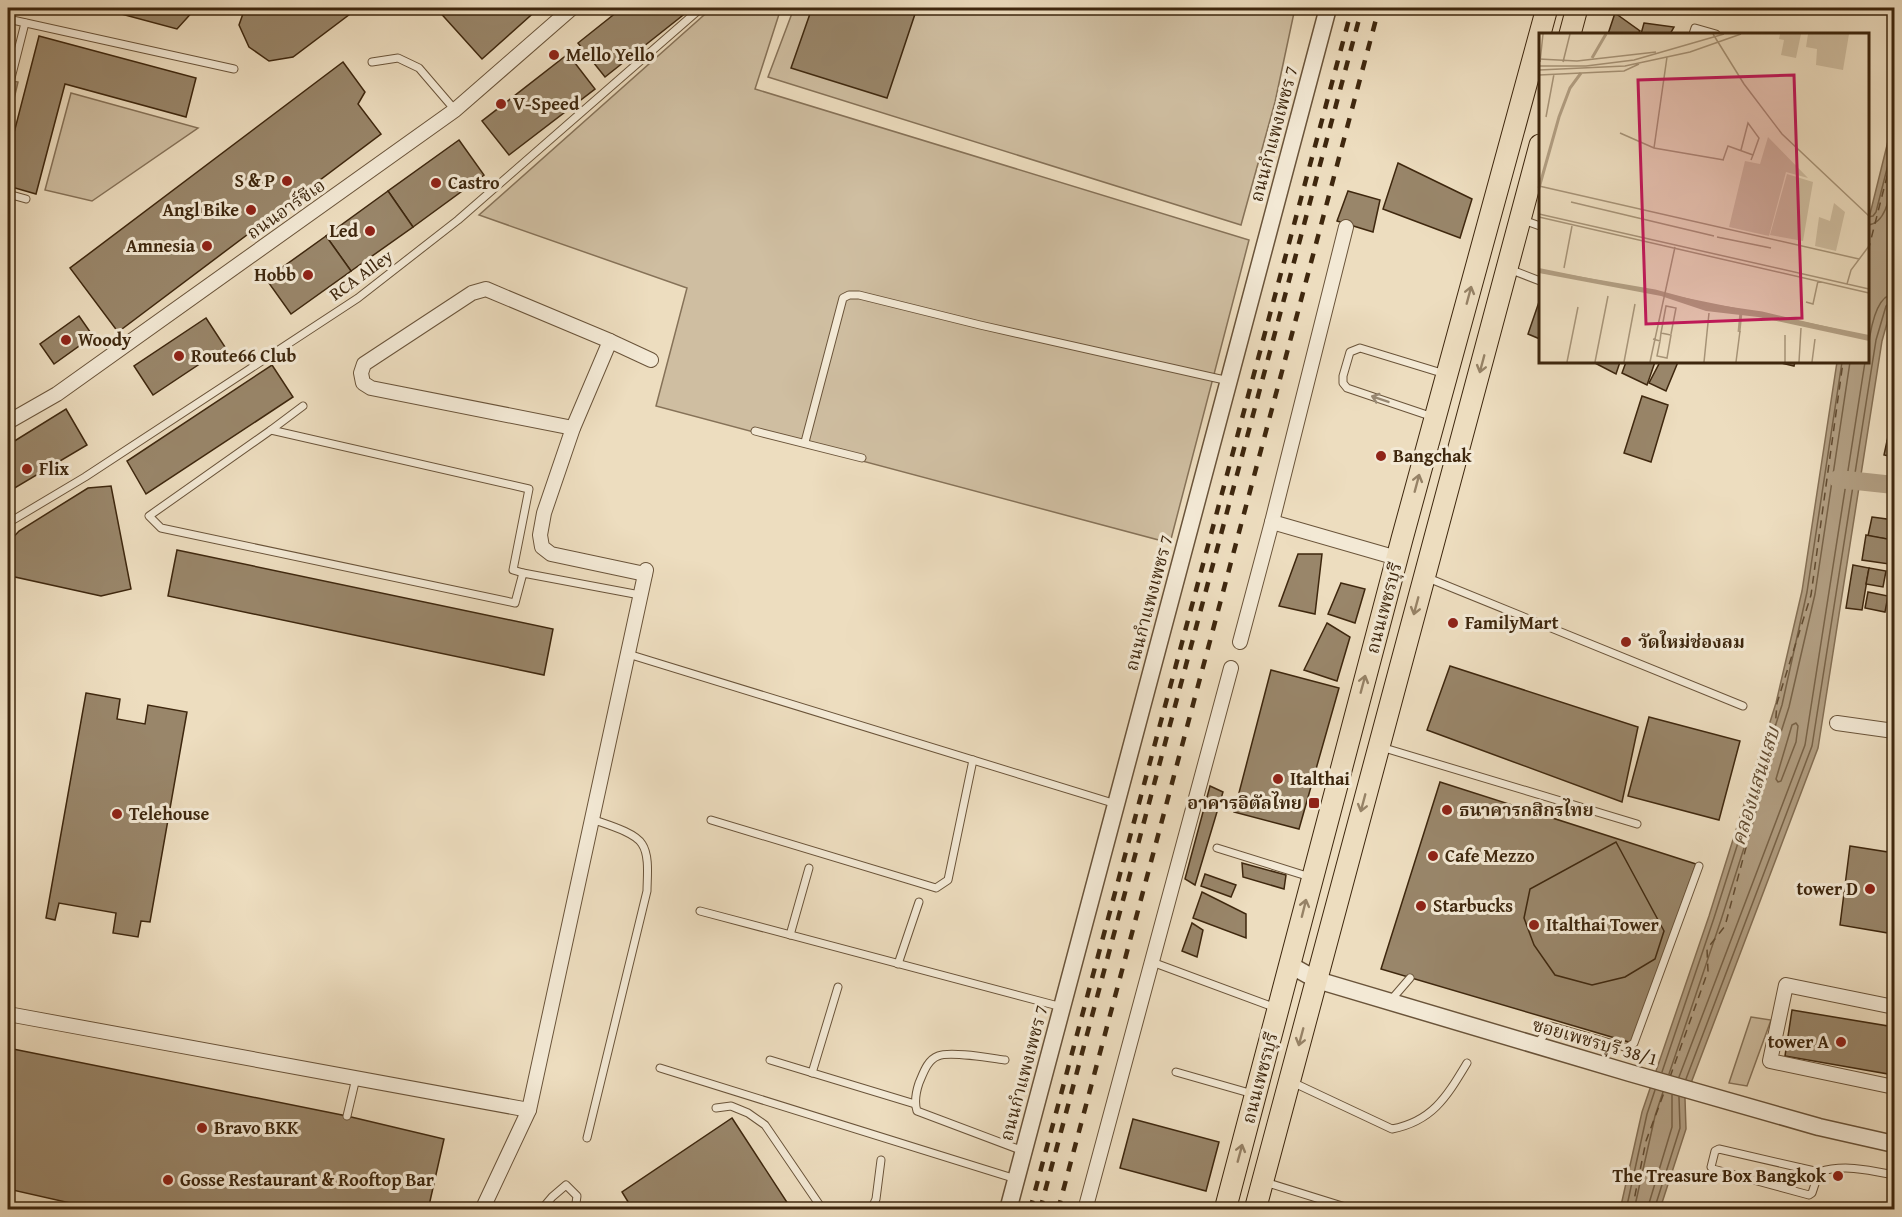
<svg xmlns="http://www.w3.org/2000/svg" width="1902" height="1217" font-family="'Gentium Book Plus','Noto Serif Thai',serif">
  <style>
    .green { fill: #cfbea1; stroke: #867258; stroke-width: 1.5 }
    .water { fill: #b29f83; stroke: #846f54; stroke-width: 1.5 }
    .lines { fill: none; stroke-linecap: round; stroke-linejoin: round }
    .shore { stroke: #786348; stroke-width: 1.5 }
    .canal { stroke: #b29f83; stroke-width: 18 }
    .ferry { stroke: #614b31; stroke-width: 1.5; stroke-dasharray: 8 6; stroke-linecap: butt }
    .building { fill: #99866a; stroke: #3e270e; stroke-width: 1.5 }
    .service-casing { stroke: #6a543a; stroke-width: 9 }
    .minor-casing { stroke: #6a543a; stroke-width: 16 }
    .tertiary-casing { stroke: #6a543a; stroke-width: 19 }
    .primary-casing { stroke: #3e270e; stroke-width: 23 }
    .service { stroke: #f3e9d5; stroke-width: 7 }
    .minor { stroke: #f3e9d5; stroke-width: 14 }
    .tertiary { stroke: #f3e9d5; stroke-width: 16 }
    .primary { stroke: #edddbf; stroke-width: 21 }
    .rail { stroke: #3e270e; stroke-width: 4.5; stroke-dasharray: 10 10; stroke-linecap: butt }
    .oneway { stroke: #968266 }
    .oneway2 { stroke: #988872 }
    .poi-dot { fill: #8f2418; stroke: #f3e9d5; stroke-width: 2 }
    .labels { text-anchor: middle; stroke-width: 6; stroke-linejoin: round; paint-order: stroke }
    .poi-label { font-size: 18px; font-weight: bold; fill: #3e270e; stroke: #f3e9d5; text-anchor: start }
    .street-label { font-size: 18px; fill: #3e270e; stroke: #f3e9d5 }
    .water-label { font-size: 20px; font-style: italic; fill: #614b31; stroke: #f3e9d5 }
    .inset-river { fill: none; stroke: #b29f83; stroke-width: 3 }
    .inset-road { fill: none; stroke: #a79478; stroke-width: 1.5 }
    .view { fill: #c2185b; fill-opacity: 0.15; stroke: #c2185b; stroke-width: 3 }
    .inset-edge { fill: none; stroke: #3e270e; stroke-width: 3 }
  </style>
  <rect width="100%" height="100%" fill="#edddbf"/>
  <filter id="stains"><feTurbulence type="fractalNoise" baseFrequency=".00333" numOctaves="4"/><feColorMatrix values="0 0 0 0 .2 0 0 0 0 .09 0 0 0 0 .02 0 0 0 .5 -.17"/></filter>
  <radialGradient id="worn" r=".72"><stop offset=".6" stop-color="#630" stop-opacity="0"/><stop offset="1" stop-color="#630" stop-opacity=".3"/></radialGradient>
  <g class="green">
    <polygon points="712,8 781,8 755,89 1249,240 1170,543 656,406 687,288 479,215"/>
    <polygon points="794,8 1295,8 1275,102 1241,225 768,77"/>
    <polygon points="71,93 198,128 92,201 45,190"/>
    <polygon points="1751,1017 1771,1020 1747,1086 1729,1083"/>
  </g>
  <g class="water">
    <polygon points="8,80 18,82 8,124"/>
    <polygon points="1894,117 1894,298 1882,341 1818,748 1685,1099 1686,1129 1660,1209 1620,1210 1642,1112 1709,916 1776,703 1802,591 1837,362 1868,362 1868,222"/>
  </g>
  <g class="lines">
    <g class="shore">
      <polyline points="1868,217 1873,216 1876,212 1894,141"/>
      <path d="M 1868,225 C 1889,223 1890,188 1894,171"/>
      <path d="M 1868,349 C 1870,332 1875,295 1894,294"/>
      <polygon points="1796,723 1798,726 1796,742 1781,781 1778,782 1776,779 1792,725"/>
      <polyline points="1662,1072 1714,918 1782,705 1807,592 1842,362"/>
      <polyline points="1669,1074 1721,920 1789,707 1815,594 1850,362"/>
      <polyline points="1679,1077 1805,745 1865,362"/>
      <polyline points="1686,1079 1812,746 1876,340 1886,306 1890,302 1894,302"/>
      <polyline points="1626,1210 1647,1114 1655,1090"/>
      <polyline points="1634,1210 1655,1116 1663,1092"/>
      <polyline points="1647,1210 1672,1127 1672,1095"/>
      <polyline points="1654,1210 1680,1128 1679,1097"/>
    </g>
    <polyline class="canal" points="1838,479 1894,485"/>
    <g class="ferry">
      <polyline points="1868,251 1894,149"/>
      <polyline points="1670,1077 1708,971 1707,949 1725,926 1774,743 1777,703 1811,595 1843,362"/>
      <polyline points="1632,1210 1646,1141 1665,1090"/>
    </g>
  </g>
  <g class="building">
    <polygon points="99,8 196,8 177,29"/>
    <polygon points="245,8 358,8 293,57 269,61 249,47 239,25"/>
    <polygon points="436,8 539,8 482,59"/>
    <polygon points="622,8 692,8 605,77 578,43"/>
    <polygon points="812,8 917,8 887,98 791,68"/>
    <polygon points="1615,13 1640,31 1638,34 1608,34"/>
    <polygon points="1644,23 1674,27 1670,34 1641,34"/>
    <polygon points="39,36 196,78 186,117 65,84 36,194 8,186 8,156"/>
    <polygon points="568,54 595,89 509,155 482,121"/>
    <polygon points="343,62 365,92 358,104 381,134 118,332 70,268"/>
    <polygon points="459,140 484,175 413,227 388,191"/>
    <polygon points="1398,163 1472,199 1460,238 1383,209"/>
    <polygon points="388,191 413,227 351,271 326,236"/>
    <polygon points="1348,191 1380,200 1373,232 1337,221"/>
    <polygon points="326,236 351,271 291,314 266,279"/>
    <polygon points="1540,299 1540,339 1528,334"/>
    <polygon points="79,316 93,336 54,364 40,344"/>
    <polygon points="206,318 225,347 153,395 134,366"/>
    <polygon points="1593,362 1620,362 1616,374"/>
    <polygon points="1626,362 1655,362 1647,385 1622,373"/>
    <polygon points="1660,362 1678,362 1666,391 1649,383"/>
    <polygon points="1777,362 1795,362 1794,366"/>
    <polygon points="272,365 293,397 146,494 127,461"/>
    <polygon points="1893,391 1894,391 1894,412 1890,411"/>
    <polygon points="1642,396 1668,405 1651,462 1624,453"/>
    <polygon points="66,409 87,445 8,492 8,445"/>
    <polygon points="1892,420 1894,421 1894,443 1887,441"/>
    <polygon points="1887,441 1894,443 1894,457 1884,455"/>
    <polygon points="111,486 131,589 101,596 15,577 8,569 8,543 19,531 88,488"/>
    <polygon points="1872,517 1894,520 1893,540 1868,536"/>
    <polygon points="1866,535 1893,540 1889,564 1862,560"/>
    <polygon points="177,550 553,629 544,675 168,596"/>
    <polygon points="1298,554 1322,554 1315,614 1279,606"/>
    <polygon points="1853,565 1869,568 1862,610 1846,608"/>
    <polygon points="1869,568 1886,571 1883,587 1866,584"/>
    <polygon points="1341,583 1365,589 1355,623 1328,614"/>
    <polygon points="1868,592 1888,596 1885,612 1865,608"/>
    <polygon points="1892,595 1894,595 1894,618 1889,617"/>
    <polygon points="1327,623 1350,637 1337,681 1304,670"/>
    <polygon points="1450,666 1638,727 1622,802 1427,730"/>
    <polygon points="1271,670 1339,688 1299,829 1234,812"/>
    <polygon points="86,693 120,699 117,719 145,724 148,705 187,712 150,922 141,921 138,937 113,933 116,913 59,903 55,920 46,918"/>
    <polygon points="1649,717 1740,741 1719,820 1628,796"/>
    <polygon points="1440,782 1696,864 1632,1043 1381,969"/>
    <polygon points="1210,786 1223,792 1195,885 1185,879"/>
    <polygon points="1616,842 1664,931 1655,959 1625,977 1592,985 1555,975 1534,945 1524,918 1530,889"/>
    <polygon points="1850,846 1894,853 1894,934 1840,925"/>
    <polygon points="1242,863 1286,875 1284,889 1243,877"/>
    <polygon points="1205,874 1236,885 1231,897 1201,886"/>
    <polygon points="1202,892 1246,914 1246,938 1193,918"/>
    <polygon points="1192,923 1203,930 1197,957 1182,951"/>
    <polygon points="1792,1010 1894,1027 1894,1075 1785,1056"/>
    <polygon points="8,1048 347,1116 444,1139 428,1210 101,1210 8,1189"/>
    <polygon points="732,1118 792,1210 633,1210 622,1192"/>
    <polygon points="1133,1119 1219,1142 1206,1191 1120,1168"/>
  </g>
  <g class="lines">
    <g class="service-casing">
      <g id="service">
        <polyline points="8,19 234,69"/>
        <polyline points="1693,34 1695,28 1716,34"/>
        <polyline points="372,62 398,58 419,68 455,110"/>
        <polyline points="8,90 25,23"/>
        <polyline points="8,194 26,199"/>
        <polyline points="1523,220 1540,226"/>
        <polyline points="1509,269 1540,281"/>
        <polyline points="303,406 271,430 149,516 161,528 515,603 523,573 640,595"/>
        <polyline points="1433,417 1347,388 1343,383 1343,376 1350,352 1360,348 1445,374"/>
        <polyline points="271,430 529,489 513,570 523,573"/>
        <polyline points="755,431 862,458"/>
        <polyline points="805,442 843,298 849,295 859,295 980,325 1229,381"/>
        <polyline points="8,523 85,477 358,298 458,220 701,8"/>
        <polyline points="1428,578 1743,706"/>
        <polyline points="628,654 1116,804"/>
        <polyline points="1381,747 1637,824"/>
        <polyline points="711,820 936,888 948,880 973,760"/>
        <polyline points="1217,848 1310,877"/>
        <polyline points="700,911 1062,1007"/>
        <polyline points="790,935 809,868"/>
        <polyline points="1152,962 1276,1008"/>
        <polyline points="898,964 919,902"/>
        <polyline points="1391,1000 1410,978"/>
        <polyline points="1537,1044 1551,1026 1624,1047 1628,1047 1634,1043 1699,866"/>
        <polyline points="770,1060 915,1104"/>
        <path d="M 1005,1060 C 990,1058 950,1051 938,1056 C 927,1060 923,1074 919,1083 C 916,1092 914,1102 917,1111 L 1023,1151"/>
        <polyline points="660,1068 1016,1179"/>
        <polyline points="1176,1072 1253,1094"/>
        <polyline points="812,1073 838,987"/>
        <path d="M 1292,1082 L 1392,1129 C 1433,1121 1447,1096 1467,1063"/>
        <polyline points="716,1108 731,1106 748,1113 765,1125 823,1210"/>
        <polyline points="347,1116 356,1078"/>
        <path d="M 587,1138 L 647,891 C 647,878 650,856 642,844 C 635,832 605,824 592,819"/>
        <polygon points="1719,1149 1819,1172 1812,1193 1809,1195 1713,1169 1711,1167 1715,1151"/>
        <path d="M 1819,1172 C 1844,1164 1869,1170 1894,1175"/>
        <polyline points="1265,1182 1355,1210"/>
        <polyline points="541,1210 552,1197 566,1185 577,1196 575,1210"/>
        <polyline points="871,1210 876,1199 881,1160"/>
      </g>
    </g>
    <g class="minor-casing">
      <g id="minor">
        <polyline points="8,422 57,394 455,110 572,8"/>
        <polyline points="573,428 371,388 363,383 361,373 364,364 472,293 486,289 610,341"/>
        <polyline points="1272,522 1397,558"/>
        <polyline points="645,574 551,554 542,547 540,535 544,513 573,428 610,341 651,360"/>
        <polyline points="1240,642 1272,522 1346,227"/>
        <polyline points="1837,723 1894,731"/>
        <polyline points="1894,1007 1786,985 1770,1061 1894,1087"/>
        <polyline points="8,1014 529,1110"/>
        <polyline points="482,1210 529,1110 646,570"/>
        <polyline points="1085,1210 1231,668"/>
      </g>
    </g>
    <g class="tertiary-casing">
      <g id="tertiary">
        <polyline points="1290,965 1317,980 1630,1073 1819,1127 1894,1144"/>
        <polyline points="1008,1210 1328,8"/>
      </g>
    </g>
    <g class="primary-casing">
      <g id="primary">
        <polyline points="1570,34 1577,8"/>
        <polyline points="1225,1210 1402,539 1547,8"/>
        <polyline points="1255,1210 1540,145"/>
      </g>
    </g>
    <use href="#service" class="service"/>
    <use href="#minor" class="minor"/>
    <use href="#tertiary" class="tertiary"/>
    <use href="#primary" class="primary"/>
    <g class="rail">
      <polyline points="1030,1210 1352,8"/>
      <polyline points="1040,1210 1362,8"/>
      <polyline points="1058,1210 1379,8"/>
    </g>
  </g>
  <defs><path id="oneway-shaft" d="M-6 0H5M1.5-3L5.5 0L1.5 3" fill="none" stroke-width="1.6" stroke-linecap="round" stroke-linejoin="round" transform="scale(1.5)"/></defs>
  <g class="oneway">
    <use href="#oneway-shaft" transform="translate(1469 295) rotate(-75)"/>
    <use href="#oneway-shaft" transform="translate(1482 364) rotate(105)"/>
    <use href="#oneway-shaft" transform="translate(1417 483) rotate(-75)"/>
    <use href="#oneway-shaft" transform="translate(1416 606) rotate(105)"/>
    <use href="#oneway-shaft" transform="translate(1363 684) rotate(-75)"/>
    <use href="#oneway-shaft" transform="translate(1363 803) rotate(105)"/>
    <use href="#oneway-shaft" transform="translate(1304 908) rotate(-76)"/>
    <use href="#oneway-shaft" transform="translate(1301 1037) rotate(105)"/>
    <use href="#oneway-shaft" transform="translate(1240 1153) rotate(-75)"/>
  </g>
  <use class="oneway2" href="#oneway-shaft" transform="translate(1380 399) rotate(-161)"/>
  <g class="poi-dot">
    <circle cx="554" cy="55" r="6"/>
    <circle cx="501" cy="104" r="6"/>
    <circle cx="287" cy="181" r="6"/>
    <circle cx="436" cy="183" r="6"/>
    <circle cx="251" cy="210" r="6"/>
    <circle cx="370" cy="231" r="6"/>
    <circle cx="207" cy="246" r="6"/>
    <circle cx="308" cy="275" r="6"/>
    <circle cx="66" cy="340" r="6"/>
    <circle cx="179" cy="356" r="6"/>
    <circle cx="1381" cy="456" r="6"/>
    <circle cx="27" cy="469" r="6"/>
    <circle cx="1453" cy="623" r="6"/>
    <circle cx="1626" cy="642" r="6"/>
    <circle cx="1278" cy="779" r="6"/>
    <rect x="1308" y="797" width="12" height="12" rx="3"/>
    <circle cx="1447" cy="810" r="6"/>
    <circle cx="117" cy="814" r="6"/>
    <circle cx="1433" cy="856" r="6"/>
    <circle cx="1870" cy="889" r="6"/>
    <circle cx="1421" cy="906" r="6"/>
    <circle cx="1534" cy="925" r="6"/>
    <circle cx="1841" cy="1042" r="6"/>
    <circle cx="202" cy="1128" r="6"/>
    <circle cx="1838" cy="1176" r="6"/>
    <circle cx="168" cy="1180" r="6"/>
  </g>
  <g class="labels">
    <g class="poi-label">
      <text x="566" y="61">Mello Yello</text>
      <text x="513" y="110">V-Speed</text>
      <text x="275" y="187" text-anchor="end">S &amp; P</text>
      <text x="448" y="189">Castro</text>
      <text x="239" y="216" text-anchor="end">Angl Bike</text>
      <text x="358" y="237" text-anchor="end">Led</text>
      <text x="195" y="252" text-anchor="end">Amnesia</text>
      <text x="296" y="281" text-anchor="end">Hobb</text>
      <text x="78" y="346">Woody</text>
      <text x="191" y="362">Route66 Club</text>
      <text x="1393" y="462">Bangchak</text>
      <text x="39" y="475">Flix</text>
      <text x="1465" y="629">FamilyMart</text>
      <text x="1638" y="648">วัดใหม่ช่องลม</text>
      <text x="1290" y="785">Italthai</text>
      <text x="1302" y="809" text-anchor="end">อาคารอิตัลไทย</text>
      <text x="1459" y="816">ธนาคารกสิกรไทย</text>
      <text x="129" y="820">Telehouse</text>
      <text x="1445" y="862">Cafe Mezzo</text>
      <text x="1858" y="895" text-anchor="end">tower D</text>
      <text x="1433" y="912">Starbucks</text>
      <text x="1546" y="931">Italthai Tower</text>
      <text x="1829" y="1048" text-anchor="end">tower A</text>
      <text x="214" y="1134">Bravo BKK</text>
      <text x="1826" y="1182" text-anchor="end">The Treasure Box Bangkok</text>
      <text x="180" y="1186">Gosse Restaurant &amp; Rooftop Bar</text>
    </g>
    <g class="street-label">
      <text transform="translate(1274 134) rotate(-75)" y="6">ถนนกำแพงเพชร 7</text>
      <text transform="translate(286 209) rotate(-35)" y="6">ถนนอาร์ซีเอ</text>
      <text transform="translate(361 275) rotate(-36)" y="6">RCA Alley</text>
      <text transform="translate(1149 603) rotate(-75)" y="6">ถนนกำแพงเพชร 7</text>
      <text transform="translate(1384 608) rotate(-75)" y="6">ถนนเพชรบุรี</text>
      <text transform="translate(1595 1042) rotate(16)" y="6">ซอยเพชรบุรี 38/1</text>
      <text transform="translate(1024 1073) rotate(-75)" y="6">ถนนกำแพงเพชร 7</text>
      <text transform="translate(1260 1078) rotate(-75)" y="6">ถนนเพชรบุรี</text>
    </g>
    <g class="water-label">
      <text transform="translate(1755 786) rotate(-73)" y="7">คลองแสนแสบ</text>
    </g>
  </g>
  <g transform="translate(1539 33)">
    <rect width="330" height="330" fill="#edddbf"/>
    <path d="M 241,1 L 262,1 L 257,25 L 242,22 L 245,7 L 240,6 ZM 269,1 L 310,1 L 304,37 L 277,32 L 278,16 L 267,14 ZM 229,104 L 269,145 L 247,139 L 230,203 L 190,194 L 206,128 L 221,131 ZM 248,141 L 274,149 L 264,208 L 231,202 ZM 295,170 L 306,179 L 297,218 L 276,213 L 280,184 L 291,188 Z" fill="#cfbea1"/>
    <path d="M 0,235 L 330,302 L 330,308 L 219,284 L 167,278 L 122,263 L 0,240 Z" fill="#b29f83"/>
    <path class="inset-river" d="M 53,25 L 67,1M 0,155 L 20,84 L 31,55 L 42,40M 0,238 L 116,258 L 168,272 L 223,280 L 330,305M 200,299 L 202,279"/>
    <path class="inset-road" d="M 174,1 L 205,51 L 243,101 L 330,183M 0,26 L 38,28 L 117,19M 1,29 L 4,1M 24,29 L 31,1M 0,33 L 47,33 L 95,27 L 185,1M 0,37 L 86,33 L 151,19 L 202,1M 0,42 L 85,38 L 100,31M 7,84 L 15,41M 81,100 L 115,115 L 185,127M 115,115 L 128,24M 202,117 L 209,90 L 220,105 L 214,122M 184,127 L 189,113 L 214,122 L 212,127M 0,153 L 320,226M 32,169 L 175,203M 0,181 L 330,256M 0,184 L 330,260M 178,204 L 232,215M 25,235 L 33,193M 308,251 L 312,237 L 330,213M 267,269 L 274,271 L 279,248M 122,300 L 127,273 L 137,275 L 132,301M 114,306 L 121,308 L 122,300 L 132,302 L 128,325 L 118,323 L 121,308M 28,329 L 39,274M 56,329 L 69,263M 85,329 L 96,271M 111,329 L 136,214M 165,329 L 170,280M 197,329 L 201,298M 246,329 L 246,302M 260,329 L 262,295M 273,329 L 276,306"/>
    <path class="view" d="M 255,42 L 263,285 L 107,291 L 99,47 Z"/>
    <rect width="330" height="330" class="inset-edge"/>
  </g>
  <rect width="1902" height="1217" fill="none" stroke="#edddbf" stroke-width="30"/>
  <rect x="9" y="9" width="1884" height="1199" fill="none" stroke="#3e270e" stroke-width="3"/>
  <rect x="15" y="15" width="1872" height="1187" fill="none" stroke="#3e270e" stroke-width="1.5"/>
  <rect width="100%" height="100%" filter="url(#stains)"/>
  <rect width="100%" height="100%" fill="url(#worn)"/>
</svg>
